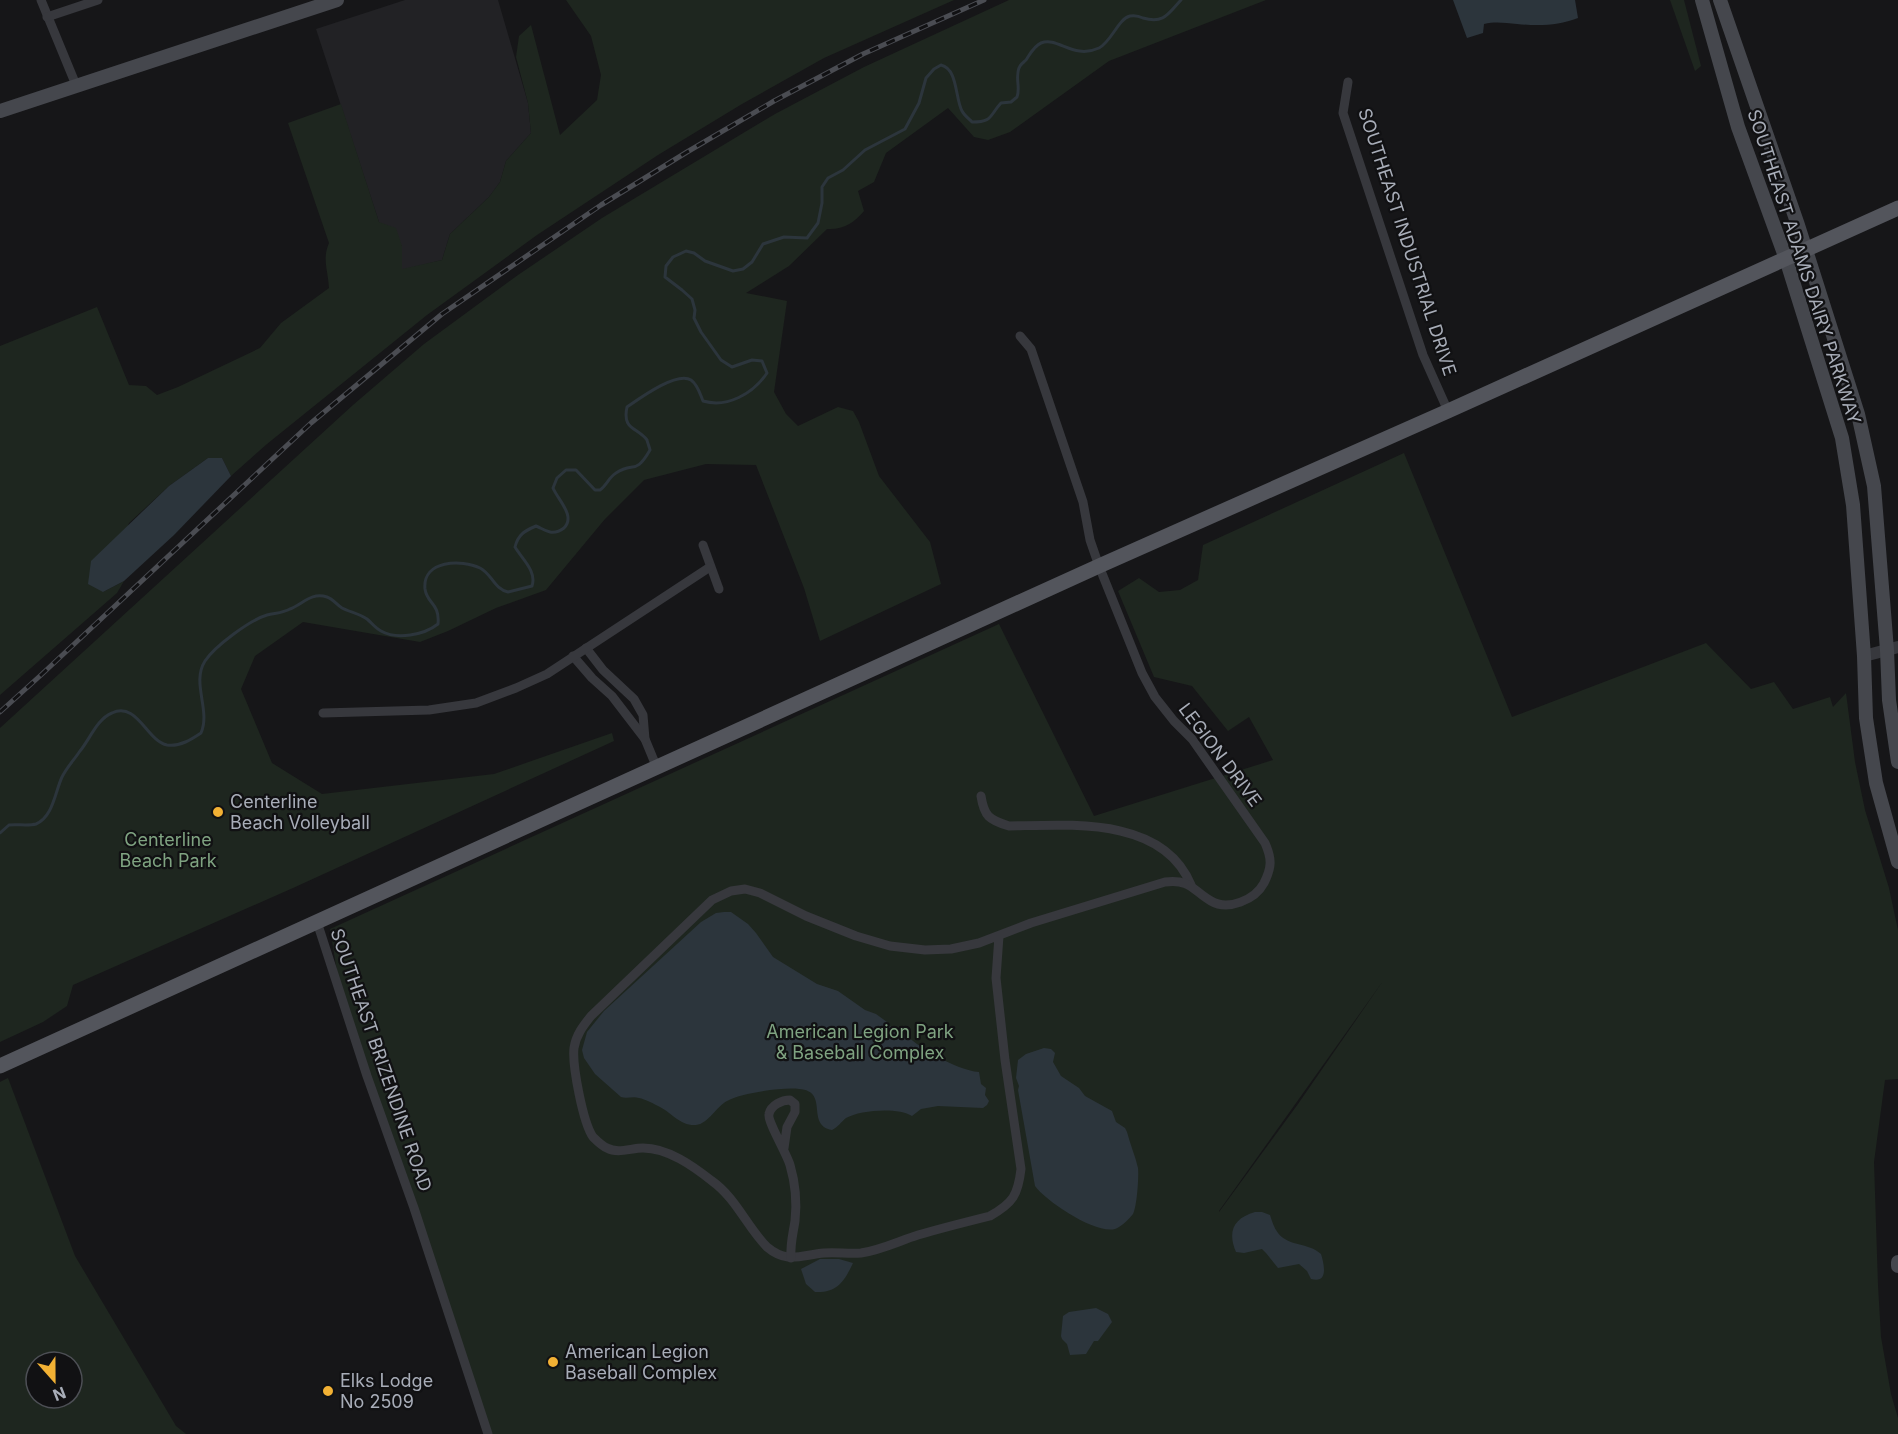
<svg xmlns="http://www.w3.org/2000/svg" width="1898" height="1434" font-family="Inter,sans-serif">
  <style>
    .built { fill: #222225 }
    .green { fill: #1e261f; fill-rule: evenodd }
    .water { fill: #2c353c }
    .lines { fill: none; stroke-linecap: round; stroke-linejoin: round }
    .stream { stroke: #2c353c; stroke-width: 3 }
    .minor { stroke: #37383d; stroke-width: 9 }
    .tertiary { stroke: #37383d; stroke-width: 12 }
    .secondary { stroke: #45474d; stroke-width: 14 }
    .primary { stroke: #53555c; stroke-width: 15 }
    .rail-casing { stroke: #4a4c52; stroke-width: 5 }
    .rail { stroke: #111113; stroke-width: 3; stroke-dasharray: 9; stroke-linecap: butt }
    .poi-dot { fill: #f2b134; stroke: #111113; stroke-width: 2 }
    .labels { text-anchor: middle; stroke-width: 4.5; stroke-linejoin: round; paint-order: stroke }
    .street-label { font-size: 18px; fill: #a8adb8; stroke: #111113 }
    .poi-label { font-size: 18px; fill: #a8adb8; stroke: #111113; text-anchor: start }
    .park-label { font-size: 18px; fill: #7fa381; stroke: #111113 }
  </style>
  <rect width="100%" height="100%" fill="#161618"/>
  <polygon class="built" points="405,0 498,0 528,103 531,133 506,161 500,182 489,197 450,234 442,260 402,270 402,246 379,222 316,29"/>
  <g class="green">
    <path d="M 566,0 L 954,0 L 824,58 L 742,104 L 658,155 L 537,235 L 427,315 L 267,444 L 231,476 L 222,458 L 208,458 L 169,486 L 129,523 L 103,592 L 124,581 L 117,593 L 0,695 L 0,346 L 97,307 L 129,385 L 146,386 L 157,395 L 178,387 L 260,348 L 281,323 L 329,288 C 328,270 322,259 329,243 L 288,123 L 341,104 L 379,222 L 396,228 L 402,246 L 402,269 L 442,260 L 450,234 L 489,197 L 500,182 L 506,161 L 531,133 L 528,103 L 516,57 L 519,36 L 531,25 L 560,135 L 597,100 L 601,75 L 591,36 Z"/>
    <path d="M 1009,0 L 1266,0 L 1109,61 L 1010,132 L 988,140 L 974,137 L 948,108 L 886,153 L 874,182 L 858,191 L 864,211 C 854,223 843,230 827,229 L 789,266 L 746,293 L 787,301 L 774,392 L 786,414 L 798,426 L 838,407 L 853,411 L 859,422 L 879,476 L 930,542 L 941,584 L 820,641 L 804,588 L 756,465 L 706,464 L 644,480 L 605,519 L 546,590 L 496,608 L 448,631 L 420,642 L 303,622 L 255,656 L 241,689 L 272,763 L 322,794 L 494,774 L 612,733 L 614,741 L 293,888 L 73,985 L 67,1006 L 43,1022 L 0,1042 L 0,728 L 353,405 L 424,344 L 518,275 L 602,218 L 775,114 L 864,67 Z"/>
    <polygon points="1670,0 1684,0 1701,66 1695,71"/>
    <path d="M 1404,453 L 1512,717 L 1706,643 L 1751,689 L 1774,682 L 1793,709 L 1830,697 L 1833,707 L 1846,693 L 1855,762 L 1865,810 L 1889,888 L 1898,930 L 1898,1079 L 1885,1080 L 1874,1162 L 1878,1285 L 1881,1337 L 1891,1394 L 1898,1418 L 1898,1434 L 489,1434 L 341,996 L 330,929 L 999,624 L 1094,816 L 1273,760 L 1249,717 L 1228,731 L 1192,686 L 1154,677 L 1118,591 L 1139,578 L 1159,592 L 1180,590 L 1198,580 L 1203,545 ZM 1383,981 L 1298,1104 L 1219,1212 L 1219,1211 Z"/>
    <path d="M 8,1078 L 75,1256 L 176,1426 L 186,1434 L 0,1434 L 0,1082 ZM 36,1362 L 72,1362 L 72,1398 L 36,1398 Z"/>
  </g>
  <g class="water">
    <path d="M 1453,0 L 1575,0 L 1578,18 C 1558,26 1538,26 1517,24 C 1505,23 1496,21 1484,24 L 1483,33 L 1467,38 Z"/>
    <polygon points="208,458 222,458 231,476 174,535 124,581 103,592 88,584 91,561 169,486"/>
    <path d="M 724,912 L 731,912 L 748,924 L 756,933 L 773,957 L 817,984 L 838,991 L 865,1010 L 876,1014 L 887,1022 L 894,1031 L 901,1031 C 918,1047 955,1070 979,1072 L 981,1084 L 986,1088 L 985,1095 L 989,1101 L 987,1105 L 983,1108 L 938,1106 L 921,1109 L 912,1116 C 898,1107 860,1110 846,1118 C 841,1122 838,1127 832,1130 C 805,1125 830,1091 799,1089 C 783,1087 741,1093 727,1101 C 717,1106 708,1124 696,1125 C 680,1126 672,1113 660,1107 C 654,1104 645,1099 639,1098 C 633,1096 627,1099 621,1097 L 595,1074 L 584,1058 L 582,1050 L 587,1032 L 604,1011 L 701,922 L 716,913 Z"/>
    <path d="M 1044,1048 L 1051,1049 L 1055,1053 L 1053,1062 L 1061,1076 L 1079,1088 L 1085,1096 L 1112,1111 L 1116,1122 L 1125,1128 L 1127,1132 C 1130,1144 1135,1155 1138,1168 C 1139,1176 1137,1207 1133,1214 C 1129,1219 1121,1227 1115,1229 C 1095,1234 1047,1202 1035,1186 L 1018,1090 L 1019,1086 L 1016,1078 L 1018,1060 L 1026,1054 Z"/>
    <path d="M 1255,1212 L 1262,1212 L 1270,1215 C 1272,1221 1274,1228 1278,1233 C 1289,1247 1308,1242 1321,1254 C 1324,1264 1329,1284 1311,1279 L 1307,1271 L 1299,1264 L 1278,1268 L 1266,1253 L 1262,1249 L 1244,1253 L 1236,1252 C 1227,1231 1234,1218 1255,1212 Z"/>
    <path d="M 820,1259 L 839,1259 L 853,1263 C 844,1282 837,1293 815,1292 L 806,1284 L 801,1269 Z"/>
    <polygon points="1096,1308 1108,1314 1112,1322 1098,1341 1094,1341 1086,1354 1070,1355 1067,1344 1062,1339 1061,1336 1063,1316 1069,1312"/>
  </g>
  <g class="lines">
    <path class="stream" d="M 0,833 L 9,825 C 16,824 29,826 36,824 C 53,817 55,792 62,777 C 67,767 74,760 80,751 C 90,739 97,719 112,713 C 137,701 147,741 167,745 C 180,747 192,739 201,733 C 211,710 191,683 205,661 C 215,646 250,620 267,615 C 275,613 283,613 290,609 C 303,604 311,592 327,597 C 333,599 337,605 342,608 C 350,612 360,614 367,619 C 372,623 375,628 381,631 C 397,640 424,635 438,624 C 440,603 427,604 425,589 C 422,560 462,559 480,568 C 492,574 494,589 508,592 L 532,586 C 537,571 522,559 515,547 C 518,535 524,531 536,526 C 541,528 545,531 550,532 C 555,533 560,531 564,528 C 576,516 558,500 553,488 L 557,478 L 566,470 L 576,470 L 595,490 L 600,490 C 607,485 609,477 616,473 C 634,461 635,476 650,450 C 650,449 647,441 647,440 C 637,427 622,430 627,407 C 640,398 677,371 691,380 C 698,385 700,394 703,401 C 727,408 753,394 767,373 L 762,361 L 752,360 L 732,367 L 721,360 L 701,332 L 694,318 L 695,310 L 692,299 L 682,290 L 665,277 L 666,266 L 673,257 L 686,251 L 694,253 L 705,261 L 733,271 L 743,269 L 752,262 L 763,244 L 784,237 L 807,238 L 818,223 L 822,203 L 822,187 L 828,178 L 843,170 L 865,150 L 905,129 L 919,103 L 926,78 L 934,69 L 941,65 C 958,69 955,98 962,111 C 964,115 969,119 972,122 C 993,122 989,116 1001,103 L 1011,102 L 1017,97 C 1021,87 1014,76 1020,66 C 1021,64 1024,62 1026,60 C 1030,54 1034,46 1041,43 C 1058,36 1073,60 1099,48 C 1112,41 1118,19 1130,16 C 1135,15 1139,16 1143,18 C 1164,24 1168,14 1181,0"/>
    <g class="minor">
      <polyline points="41,0 76,85"/>
      <polyline points="47,17 98,0"/>
      <polyline points="1348,82 1343,113 1423,355 1448,411"/>
      <polyline points="703,545 719,589"/>
      <polyline points="586,648 603,670 634,699 643,715 645,739 657,768"/>
      <polyline points="573,656 592,678 612,696 645,739"/>
      <polyline points="323,713 429,710 476,703 516,688 547,674 710,567"/>
      <path d="M 981,796 C 984,816 989,820 1009,826 C 1069,825 1163,816 1191,885"/>
      <polyline points="317,922 367,1076 414,1208 488,1434"/>
      <path d="M 999,936 L 996,978 L 1005,1060 L 1021,1169 C 1018,1195 1013,1203 990,1216 C 966,1222 942,1228 918,1235 C 899,1241 881,1250 861,1253 C 849,1254 836,1252 824,1253 C 801,1255 787,1264 767,1247 C 747,1227 736,1198 712,1181 C 693,1166 668,1148 643,1148 C 631,1148 618,1154 607,1148 C 602,1146 597,1141 593,1137 C 583,1123 572,1065 574,1048 C 576,1035 583,1026 591,1016 L 712,900 L 731,891 L 745,889 L 760,893 L 806,916 L 856,936 L 890,946 L 925,950 L 951,949 L 979,943 L 1031,923 L 1165,882 C 1191,879 1192,890 1211,901 C 1228,911 1255,900 1264,883 C 1272,867 1272,859 1265,843 L 1192,739 L 1174,721 L 1155,697 L 1142,673 L 1099,566 L 1090,540 L 1083,502 L 1031,349 L 1020,336"/>
      <path d="M 784,1148 L 787,1127 L 795,1112 L 795,1104 L 790,1100 C 782,1100 771,1105 769,1114 C 767,1121 787,1154 790,1165 C 795,1182 797,1203 795,1221 C 793,1234 790,1244 791,1258"/>
    </g>
    <polyline class="tertiary" points="1864,656 1898,647"/>
    <g class="secondary">
      <polyline points="1702,0 1738,127 1786,259 1842,438 1853,505 1864,656 1866,718 1876,783 1898,862"/>
      <polyline points="1720,0 1798,225 1858,414 1874,486 1887,650 1889,700 1898,762"/>
      <polyline points="0,111 337,0"/>
      <polyline points="1898,1262 1898,1266"/>
    </g>
    <polyline class="primary" points="0,1066 1099,566 1448,411 1898,208"/>
    <g class="rail-casing">
      <polyline id="rail" points="0,712 41,675 311,423 442,314 601,205 687,152 774,101 863,54 984,0"/>
    </g>
    <use href="#rail" class="rail"/>
  </g>
  <g class="poi-dot">
    <circle cx="218" cy="812" r="6"/>
    <circle cx="553" cy="1362" r="6"/>
    <circle cx="328" cy="1391" r="6"/>
  </g>
  <g class="labels">
    <g class="street-label">
      <text transform="translate(1407 242) rotate(72)" y="6">SOUTHEAST INDUSTRIAL DRIVE</text>
      <text transform="translate(1804 267) rotate(72)" y="6">SOUTHEAST ADAMS DAIRY PARKWAY</text>
      <text transform="translate(1220 755) rotate(53)" y="6">LEGION DRIVE</text>
      <text transform="translate(381 1060) rotate(71)" y="6">SOUTHEAST BRIZENDINE ROAD</text>
    </g>
    <g class="poi-label">
      <text x="230" y="808">Centerline<tspan x="230" dy="21">Beach Volleyball</tspan></text>
      <text x="565" y="1358">American Legion<tspan x="565" dy="21">Baseball Complex</tspan></text>
      <text x="340" y="1387">Elks Lodge<tspan x="340" dy="21">No 2509</tspan></text>
    </g>
    <g class="park-label">
      <text x="168" y="846">Centerline<tspan x="168" dy="21">Beach Park</tspan></text>
      <text x="860" y="1038">American Legion Park<tspan x="860" dy="21">&amp; Baseball Complex</tspan></text>
    </g>
  </g>
  <g transform="translate(54 1380) rotate(159)"><circle r="28" fill="#111113" stroke="#4d4f55" stroke-width="1.5"/>
  <path d="M0-4.5L10 22L0 15L-10 22Z" fill="#f2b134"/>
  <text y="-9" font-size="16" font-weight="bold" text-anchor="middle" fill="#a8adb8">N</text>
  </g>
</svg>
